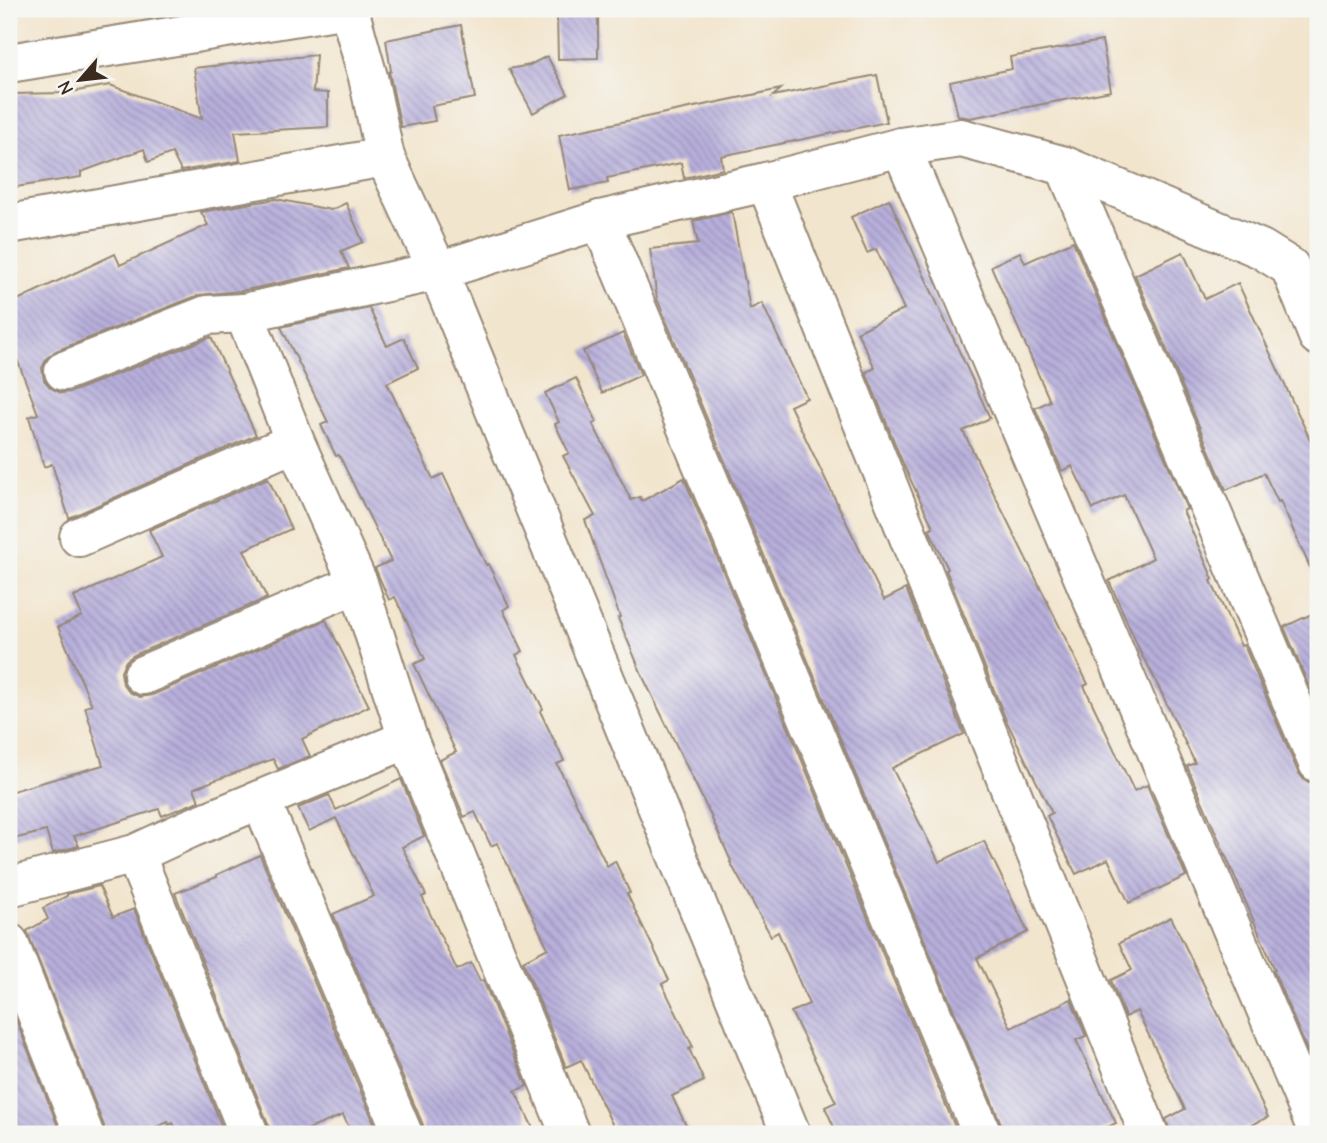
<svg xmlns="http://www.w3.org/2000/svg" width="1327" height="1143" font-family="'Comic Neue',sans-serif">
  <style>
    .building { fill: url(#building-back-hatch) }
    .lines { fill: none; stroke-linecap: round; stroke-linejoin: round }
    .minor-casing { stroke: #968876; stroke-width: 42 }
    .minor { stroke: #fff; stroke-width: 38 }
  </style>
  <defs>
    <pattern id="building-back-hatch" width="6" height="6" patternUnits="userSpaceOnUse" patternTransform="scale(1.75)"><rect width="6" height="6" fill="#b8b0dc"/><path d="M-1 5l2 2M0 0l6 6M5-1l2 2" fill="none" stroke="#978fb2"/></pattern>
  </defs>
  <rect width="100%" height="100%" fill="#f6f6f2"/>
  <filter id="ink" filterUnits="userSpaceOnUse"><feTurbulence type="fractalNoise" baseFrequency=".0143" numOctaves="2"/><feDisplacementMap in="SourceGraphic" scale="14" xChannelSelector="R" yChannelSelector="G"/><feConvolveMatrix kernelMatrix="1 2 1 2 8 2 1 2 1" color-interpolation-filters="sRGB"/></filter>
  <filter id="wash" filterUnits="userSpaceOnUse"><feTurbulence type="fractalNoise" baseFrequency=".00686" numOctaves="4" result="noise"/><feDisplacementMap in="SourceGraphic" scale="28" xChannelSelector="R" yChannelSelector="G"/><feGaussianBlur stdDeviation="1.57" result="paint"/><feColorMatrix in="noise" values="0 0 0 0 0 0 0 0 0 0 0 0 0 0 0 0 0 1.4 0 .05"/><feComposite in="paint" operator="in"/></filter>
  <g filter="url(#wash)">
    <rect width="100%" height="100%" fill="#f2e5cd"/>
    <g id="blocks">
      <g class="building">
        <polygon points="557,14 598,14 598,58 558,59"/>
        <polygon points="461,25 475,98 432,106 435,121 401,127 389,72 391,71 386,40"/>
        <polygon points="1102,41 1111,91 970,118 958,116 950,82 1012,69 1010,57"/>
        <polygon points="316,55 313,92 328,93 328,127 235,132 240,161 181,171 172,153 148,162 144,149 81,172 81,177 9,188 9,94 66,93 110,85 202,119 194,68"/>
        <polygon points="547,56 568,94 533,113 509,69 530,65"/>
        <polygon points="877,75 887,122 721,156 723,169 684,178 681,163 607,178 608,183 570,190 559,135 781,89 773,96"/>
        <polygon points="276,199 331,210 346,203 363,242 341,251 349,268 241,291 199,295 56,351 47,358 42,368 44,380 51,388 61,393 71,392 211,337 256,435 69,518 52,464 44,467 29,417 38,414 9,338 9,304 115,254 120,265 208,225 201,212"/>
        <polygon points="889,199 990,418 963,431 1088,684 1084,686 1134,791 1147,785 1186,876 1129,903 1108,859 1076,874 1047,816 1052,813 1006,720 946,570 948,569 929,529 933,527 904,466 866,372 875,368 857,332 904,309 876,249 867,253 851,217"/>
        <polygon points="732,212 750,309 762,303 807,398 790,406 884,600 906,589 964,734 892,768 939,862 984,841 1028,932 977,958 1011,1028 1071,999 1086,1036 1076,1040 1116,1123 1094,1134 1003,1134 1002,1126 657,299 650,249 698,244 693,221"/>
        <polygon points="1073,241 1187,509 1183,511 1213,579 1211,581 1241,646 1244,645 1298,772 1305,781 1318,784 1318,1076 1273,970 1275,970 1187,766 1195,763 1147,663 1143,658 1109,581 1153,558 1124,495 1093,509 1072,466 1062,471 1035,408 1050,401 991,266 1020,252 1025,263"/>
        <polygon points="1183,252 1205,299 1238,283 1318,457 1318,585 1280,501 1278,502 1264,473 1226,490 1135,275"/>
        <polygon points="369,308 387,346 404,338 418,368 387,383 433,479 443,474 486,565 488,564 509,606 503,610 523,651 516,655 543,709 540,711 564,761 557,764 607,866 615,861 630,893 627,894 669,980 662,984 693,1047 689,1049 704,1081 672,1096 690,1134 617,1134 581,1060 566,1067 523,961 548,948 497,843 491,846 475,812 464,817 440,760 456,752 414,664 425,659 395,597 389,600 375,568 391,561 339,455 336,456 321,425 328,422 281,327"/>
        <polygon points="623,333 641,375 602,393 583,351"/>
        <polygon points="576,378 597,422 593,424 631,500 640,497 642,501 684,478 958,1134 837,1134 825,1107 836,1102 791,1012 809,1004 778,932 771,936 730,862 731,861 709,812 643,677 618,618 620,617 585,520 595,516 563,456 569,453 555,424 559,422 545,393"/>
        <polygon points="268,478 291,529 244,550 267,598 134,655 126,661 121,672 123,684 129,692 140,697 152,695 326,620 369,706 302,739 310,756 278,769 273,759 194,788 199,801 162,816 159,809 74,836 79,846 53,853 46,831 9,840 9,792 103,765 85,707 92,705 58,627 82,616 74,597 162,557 149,530"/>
        <polygon points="1318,611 1318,708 1284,627"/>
        <polygon points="401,779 424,836 402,847 426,895 422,897 457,970 471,963 480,981 483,980 527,1086 515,1091 536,1134 424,1134 423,1125 333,914 374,896 336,818 309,831 298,808 329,795 336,810"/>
        <polygon points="260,855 379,1134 352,1134 343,1115 297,1134 270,1134 269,1126 175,893 217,877 216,875"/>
        <polygon points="99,886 113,917 134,909 225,1134 178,1134 173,1123 169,1125 168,1122 140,1134 105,1134 104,1126 27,931 48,919 43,908 67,896 67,894"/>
        <polygon points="1171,917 1268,1117 1234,1134 1170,1134 1166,1119 1185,1109 1137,1011 1125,1017 1111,980 1132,970 1119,943"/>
        <polygon points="9,1002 61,1134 9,1134"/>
      </g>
    </g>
  </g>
  <g filter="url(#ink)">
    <use href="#blocks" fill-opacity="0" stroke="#968876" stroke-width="2"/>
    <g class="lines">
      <g class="minor-casing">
        <g id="minor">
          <polyline points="349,9 368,77 385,157 438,271 791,1134"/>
          <polyline points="9,63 342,9"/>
          <polyline points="901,147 1318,1132"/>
          <polyline points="1065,166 1318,763"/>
          <polyline points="766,182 1149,1134"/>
          <polyline points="600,220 982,1134"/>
          <polyline points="9,224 385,157"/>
          <polyline points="64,371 207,315 244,313"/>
          <polyline points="79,537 295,442"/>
          <polyline points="143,675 358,583"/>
          <polyline points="261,801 403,1134"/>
          <polyline points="135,854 249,1134"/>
          <polyline points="9,887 135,854 191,828 408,739"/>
          <polyline points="9,943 84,1134"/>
          <polyline points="570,1134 408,739 358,583 295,442 244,313 438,271 600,220 766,182 901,147 961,138 1065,166 1261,249 1290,267 1318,336"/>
        </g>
      </g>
      <use href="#minor" class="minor"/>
    </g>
  </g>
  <rect width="1327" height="1143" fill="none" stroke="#f6f6f2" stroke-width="35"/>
  <g transform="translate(80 80) rotate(242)" stroke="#f6f6f2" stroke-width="5" paint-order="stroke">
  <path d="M0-5L12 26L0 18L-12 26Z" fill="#3b2a1e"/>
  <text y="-10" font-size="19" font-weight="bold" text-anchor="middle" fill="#3b2a1e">N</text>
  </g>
</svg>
